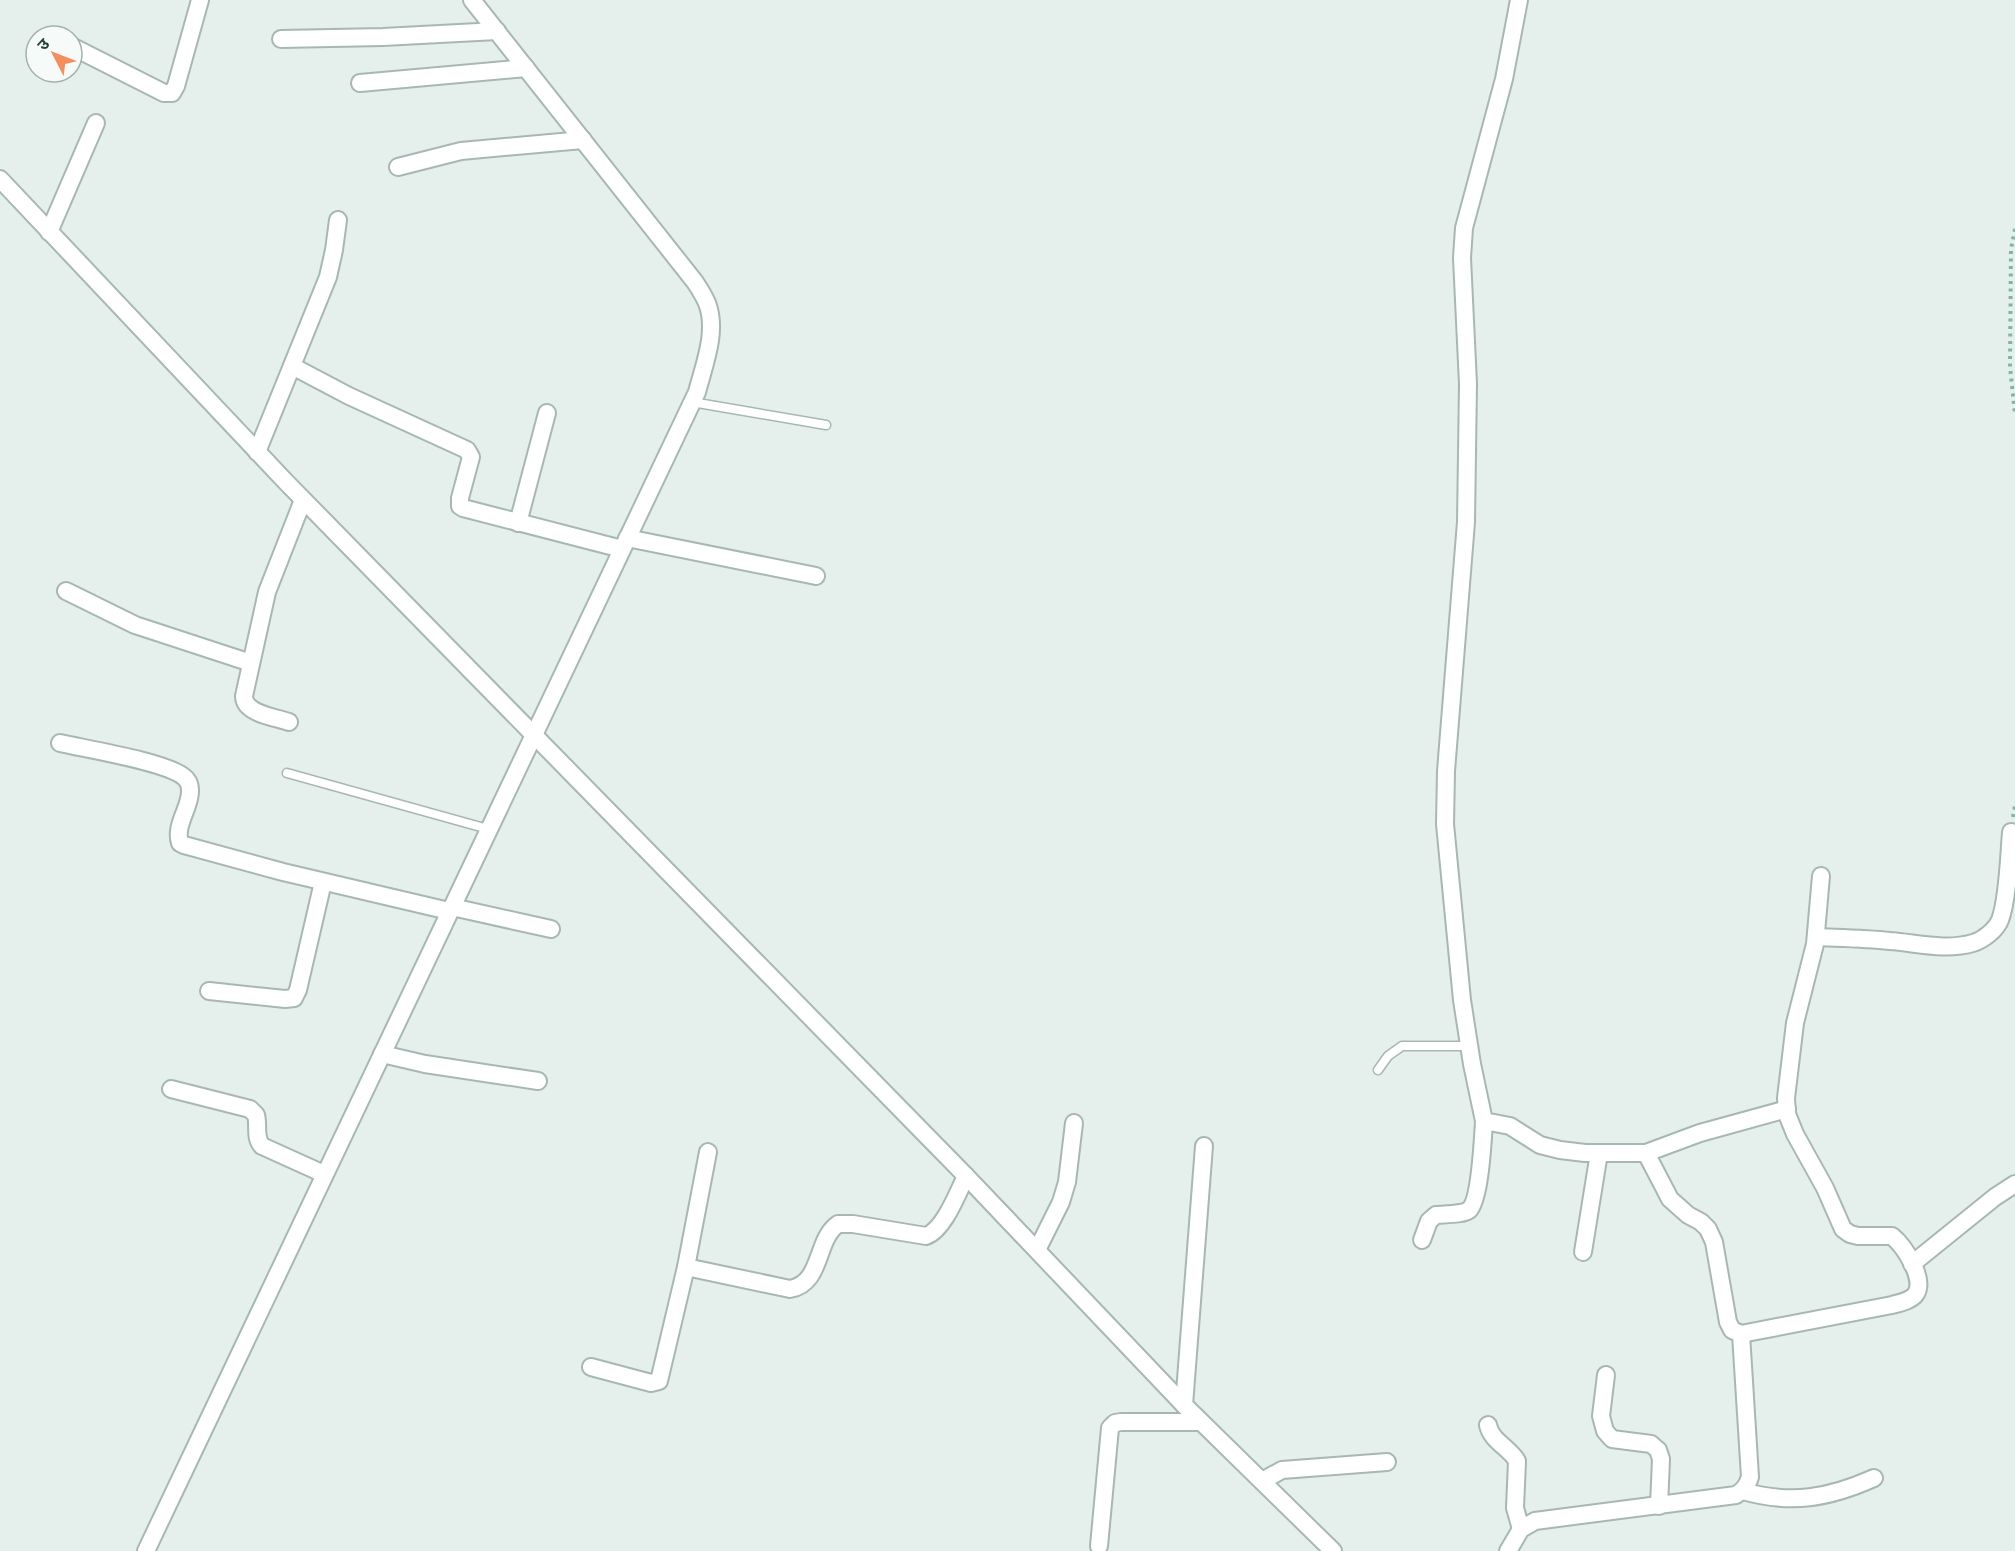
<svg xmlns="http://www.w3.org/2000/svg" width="2015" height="1551" font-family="'Alegreya Sans','Noto Sans Devanagari',sans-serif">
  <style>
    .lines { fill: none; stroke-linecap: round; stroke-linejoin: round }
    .lane-casing { stroke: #a7b8b3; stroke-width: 11 }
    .street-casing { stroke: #a7b8b3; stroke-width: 20 }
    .path { stroke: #85b3a8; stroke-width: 4; stroke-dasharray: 3 4.5; stroke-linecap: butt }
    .lane { stroke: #fff; stroke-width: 8 }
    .street { stroke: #fff; stroke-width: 16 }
  </style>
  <rect width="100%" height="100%" fill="#e5efeb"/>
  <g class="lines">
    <g class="lane-casing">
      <g id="lane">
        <polyline points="692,402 826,425"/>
        <polyline points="287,773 488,829"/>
        <polyline points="1378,1070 1388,1056 1402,1046 1469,1046"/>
      </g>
    </g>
    <g class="street-casing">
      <g id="street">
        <polyline points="281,39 383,37 497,31"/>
        <polyline points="73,47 164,93 172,93 176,86 200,0"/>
        <polyline points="360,83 526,68"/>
        <polyline points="398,167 461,151 583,140"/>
        <polyline points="0,179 286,482 966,1176 1184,1405 1333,1551"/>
        <polyline points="49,232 96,123"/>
        <polyline points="292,366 349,396 467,450 471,457 460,498 460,506 463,508 622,549"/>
        <polyline points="257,452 328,277 334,250 338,220"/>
        <polyline points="518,523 547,413"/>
        <polyline points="627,538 816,576"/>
        <polyline points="66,591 135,625 251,663"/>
        <path d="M 289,722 C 275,717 244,714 244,696 L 267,592 L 303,500"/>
        <path d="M 60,743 C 86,749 167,762 184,777 C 188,780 190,785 190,790 C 191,807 174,825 180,843 L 184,845 L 283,872 L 449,911"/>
        <polyline points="452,907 551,929"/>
        <path d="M 1816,937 C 1840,938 1865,938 1890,941 C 1917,943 1946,951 1973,943 C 1983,940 1996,930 2000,920 C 2008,899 2009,855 2011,832"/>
        <polyline points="209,991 285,999 294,998 298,990 323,882"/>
        <polyline points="382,1054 425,1064 538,1081"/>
        <path d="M 171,1089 L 250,1109 L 256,1115 C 259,1126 254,1137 262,1146 L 324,1174"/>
        <polyline points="1646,1153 1700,1133 1787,1109"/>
        <path d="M 1422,1240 L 1429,1221 L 1436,1215 C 1444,1214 1462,1215 1469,1210 C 1480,1200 1483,1138 1484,1121"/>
        <polyline points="1037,1250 1061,1202 1067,1182 1074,1123"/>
        <polyline points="1583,1252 1599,1153"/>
        <polyline points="1912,1264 1995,1197 2015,1184"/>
        <polyline points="686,1267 708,1152"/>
        <path d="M 1741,1334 L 1892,1305 C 1899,1303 1910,1301 1915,1295 C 1927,1280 1904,1246 1892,1236 L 1858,1236 L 1850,1234 L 1843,1229 L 1825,1188 L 1795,1134 L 1787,1114 L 1786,1098 L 1795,1023 L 1815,944 L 1821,876"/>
        <path d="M 591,1367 L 651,1383 L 659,1381 L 686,1267 L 790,1289 C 823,1283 815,1240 838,1224 L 853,1224 L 926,1236 C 944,1230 958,1192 966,1176"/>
        <polyline points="1606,1375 1601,1416 1605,1431 1612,1439 1651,1444 1658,1450 1661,1459 1659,1506"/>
        <polyline points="1184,1405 1204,1146"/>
        <path d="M 1488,1425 C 1491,1441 1510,1448 1517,1461 L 1515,1508 L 1521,1529"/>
        <polyline points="1262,1481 1282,1470 1387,1462"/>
        <path d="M 1743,1491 C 1791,1505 1829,1498 1874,1478"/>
        <polyline points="1099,1546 1110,1428 1115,1423 1121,1422 1201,1422"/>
        <path d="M 146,1551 L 697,392 C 704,365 718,331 707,303 C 704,296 699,288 695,282 L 472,0"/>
        <path d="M 1508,1551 L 1521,1529 L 1535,1521 L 1736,1495 C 1744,1490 1747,1486 1750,1477 L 1741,1334 L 1732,1330 L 1728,1322 L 1714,1242 L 1708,1229 L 1701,1222 L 1688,1215 L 1670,1199 L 1646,1153 L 1585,1153 L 1560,1150 L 1540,1145 L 1510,1126 L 1484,1121 L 1472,1064 L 1462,1000 L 1445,824 L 1446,771 L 1466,522 L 1468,384 L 1462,258 L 1464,228 L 1504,79 L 1519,0"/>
      </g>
    </g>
    <g class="path">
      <polyline points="2015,229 2011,249 2010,367 2015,414"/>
      <polyline points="2013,817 2015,805"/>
    </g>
    <use href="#lane" class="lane"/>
    <use href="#street" class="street"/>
  </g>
  <g transform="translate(54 54) rotate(312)"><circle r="28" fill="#f6fbf9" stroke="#a2b1ad" stroke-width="1.5"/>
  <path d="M0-4.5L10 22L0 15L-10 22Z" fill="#f58d5d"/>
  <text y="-9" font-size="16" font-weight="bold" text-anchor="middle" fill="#23423c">उ</text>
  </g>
</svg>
